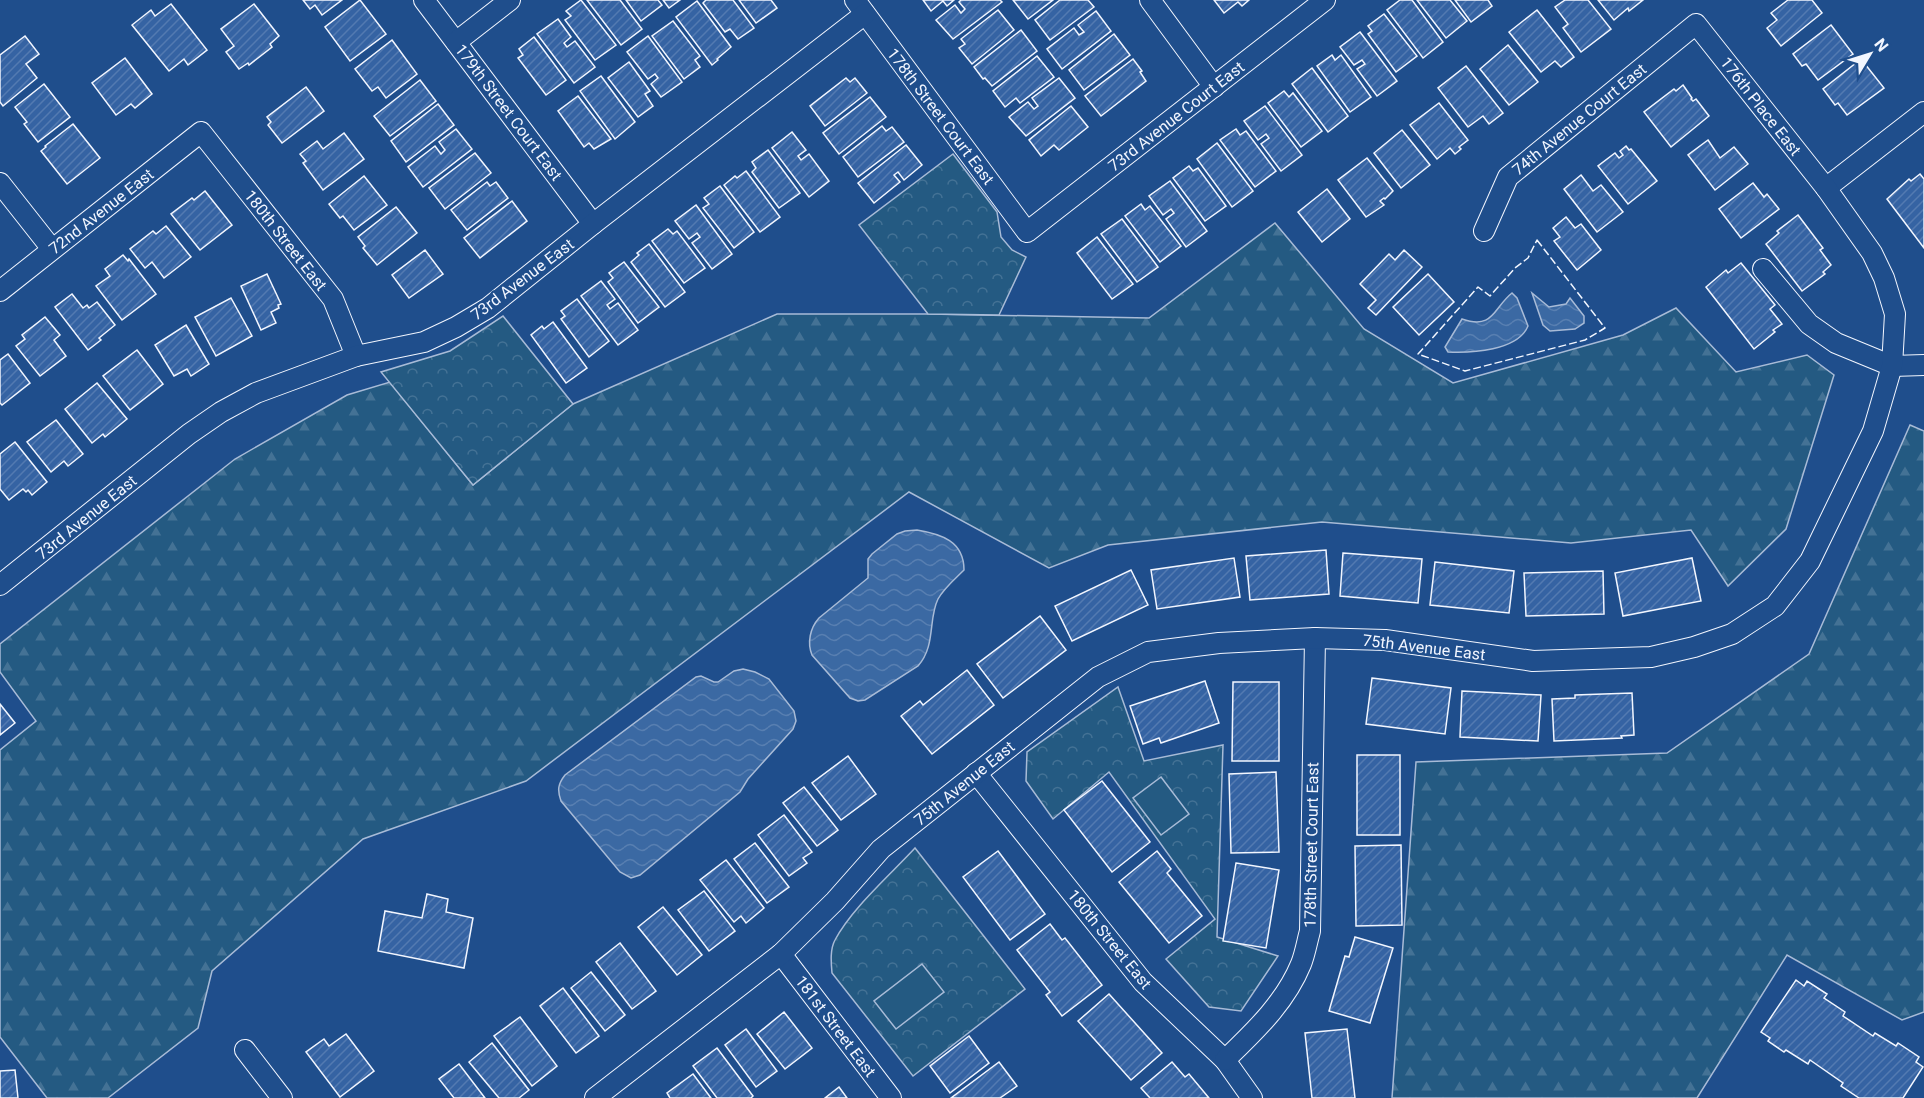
<svg xmlns="http://www.w3.org/2000/svg" width="1924" height="1098" font-family="Roboto,sans-serif">
  <style>
    .forest { fill: url(#forest-firs); stroke: #a8bbd7; stroke-width: 1.5 }
    .park { fill: url(#park-crowns); stroke: #a8bbd7; stroke-width: 1.5 }
    .pitch { fill: #245a82; stroke: #a8bbd7; stroke-width: 1.5 }
    .water { fill: url(#water-waves); stroke: #a8bbd7; stroke-width: 1.5 }
    .building { fill: url(#building-hatch); stroke: #f2f6ff; stroke-width: 1.5 }
    .lines { fill: none; stroke-linecap: round; stroke-linejoin: round }
    .street-casing { stroke: #f2f6ff; stroke-width: 22 }
    .street { stroke: #1f4e8c; stroke-width: 20 }
    .fence { stroke: #f2f6ff; stroke-width: 1.5; stroke-dasharray: 8 3; stroke-linecap: butt }
    .labels { text-anchor: middle; stroke-width: 4.5; stroke-linejoin: round; paint-order: stroke }
    .street-label { font-size: 16px; fill: #f2f6ff; stroke: #1f4e8c }
  </style>
  <defs>
    <pattern id="forest-firs" width="22" height="20" patternUnits="userSpaceOnUse" patternTransform="scale(1.5)"><rect width="22" height="20" fill="#245a82"/><path d="M5 1l3.5 6h-7zM16 11l3.5 6h-7z" fill="#447295"/></pattern>
    <pattern id="park-crowns" width="20" height="18" patternUnits="userSpaceOnUse" patternTransform="scale(1.5)"><rect width="20" height="18" fill="#245a82"/><path d="M2 6a3 3 0 1 1 6 0M12 15a3 3 0 1 1 6 0" fill="none" stroke="#447295"/></pattern>
    <pattern id="water-waves" width="16" height="10" patternUnits="userSpaceOnUse" patternTransform="scale(1.5)"><rect width="16" height="10" fill="#3b69a3"/><path d="M0 5q4-4 8 0t8 0" fill="none" stroke="#587fb1"/></pattern>
    <pattern id="building-hatch" width="6" height="6" patternUnits="userSpaceOnUse" patternTransform="scale(1.5)"><rect width="6" height="6" fill="#3563a3"/><path d="M-1 1l2-2M0 6l6-6M5 7l2-2" fill="none" stroke="#537ab1"/></pattern>
  </defs>
  <rect width="100%" height="100%" fill="#1f4e8c"/>
  <g class="forest">
    <polygon points="1275,223 1364,329 1453,383 1623,335 1676,308 1736,372 1807,355 1834,375 1786,529 1728,586 1691,530 1571,543 1322,522 1108,545 1049,568 909,492 526,781 363,839 212,971 198,1028 108,1098 47,1098 0,1037 0,750 36,721 0,672 0,644 235,459 347,395 390,382 473,485 573,404 777,314 928,314 1149,318"/>
    <polygon points="1910,425 1924,431 1924,1012 1902,1020 1787,955 1697,1098 1392,1098 1416,762 1667,753 1809,654"/>
  </g>
  <g class="park">
    <polygon points="953,154 997,212 1001,237 1012,250 1026,257 999,315 928,314 859,225"/>
    <polygon points="503,316 573,404 473,485 381,372 450,351"/>
    <polygon points="1118,687 1144,761 1223,745 1217,937 1278,956 1241,1011 1209,1007 1166,959 1215,919 1109,772 1053,819 1026,781 1027,752"/>
    <path d="M 915,848 L 1025,989 L 913,1076 L 832,973 C 831,962 830,949 835,940 C 851,909 891,874 915,848 Z"/>
  </g>
  <g class="pitch">
    <polygon points="1161,777 1189,814 1161,835 1133,798"/>
    <polygon points="922,964 944,992 896,1029 874,1001"/>
  </g>
  <g class="water">
    <path d="M 1512,293 L 1517,298 L 1528,326 C 1518,351 1471,353 1448,352 L 1445,347 L 1462,319 C 1494,330 1493,308 1512,293 Z"/>
    <polygon points="1532,293 1549,307 1566,304 1570,298 1584,316 1584,323 1575,329 1550,331 1543,325"/>
    <path d="M 917,530 C 941,534 964,541 964,570 C 955,579 944,588 938,599 C 928,619 936,646 918,666 L 865,700 L 858,701 L 850,698 L 812,655 C 807,643 810,628 819,618 L 868,578 L 868,559 L 872,554 L 897,534 L 905,531 Z"/>
    <path d="M 743,669 L 755,672 L 769,679 L 794,711 L 796,721 L 793,729 L 748,779 L 740,792 L 640,875 L 631,878 L 620,872 L 561,801 C 557,790 558,784 565,775 L 696,677 L 701,676 L 714,682 L 718,682 L 734,671 Z"/>
  </g>
  <g class="building">
    <polygon points="303,0 342,0 322,15 315,5 310,9"/>
    <polygon points="360,0 386,34 350,61 325,27"/>
    <polygon points="581,0 616,45 595,60 565,20 571,16 566,11"/>
    <polygon points="587,0 620,0 642,29 621,45"/>
    <polygon points="626,0 658,0 662,5 641,21"/>
    <polygon points="663,0 680,0 669,8"/>
    <polygon points="706,0 733,0 754,28 738,39 730,29 725,32 703,3"/>
    <polygon points="739,0 771,0 777,8 756,23"/>
    <polygon points="923,0 954,0 947,6 943,1 931,11"/>
    <polygon points="961,0 1000,0 1002,2 953,39 936,20 955,5 961,13 965,9 959,2"/>
    <polygon points="1013,0 1053,0 1028,19"/>
    <polygon points="1060,0 1088,0 1094,7 1050,40 1035,20"/>
    <polygon points="1214,0 1249,0 1242,6 1238,2 1224,13"/>
    <polygon points="1400,0 1412,0 1443,42 1423,58 1387,10"/>
    <polygon points="1417,0 1450,0 1467,21 1446,38"/>
    <polygon points="1455,0 1488,0 1492,6 1471,22"/>
    <polygon points="1565,0 1588,0 1611,29 1581,52 1563,28 1568,24 1555,7"/>
    <polygon points="1598,0 1643,0 1629,11 1628,8 1614,20"/>
    <polygon points="1788,0 1812,0 1822,13 1781,46 1767,28 1777,20 1771,13"/>
    <polygon points="697,1 731,47 717,59 718,60 712,65 676,17"/>
    <polygon points="171,4 207,50 188,65 184,59 169,71 132,25 151,10 155,16"/>
    <polygon points="254,4 279,36 270,44 272,47 249,65 248,63 239,69 226,52 234,46 221,29"/>
    <polygon points="998,10 1014,30 972,64 959,48 965,44 961,39"/>
    <polygon points="1537,10 1574,57 1561,67 1555,61 1541,72 1509,32"/>
    <polygon points="1096,11 1111,31 1062,69 1047,49 1074,28 1079,35 1084,32 1078,25"/>
    <polygon points="1384,14 1417,56 1396,72 1368,34 1372,31 1368,26"/>
    <polygon points="558,19 571,37 564,43 567,47 575,41 595,67 574,83 537,34"/>
    <polygon points="673,21 700,56 695,60 700,67 684,79 652,36"/>
    <polygon points="1831,25 1853,54 1818,80 1806,64 1802,66 1793,54"/>
    <polygon points="1021,30 1037,51 992,86 985,78 983,79 974,67"/>
    <polygon points="1360,32 1397,81 1377,96 1357,69 1365,64 1362,60 1354,65 1340,47"/>
    <polygon points="1114,34 1130,55 1084,90 1069,70"/>
    <polygon points="25,36 39,54 26,64 37,78 3,106 0,102 0,55"/>
    <polygon points="648,36 682,82 661,97 651,84 658,78 655,74 648,79 627,52"/>
    <polygon points="534,37 566,80 546,95 518,58 523,55 519,49"/>
    <polygon points="392,40 417,74 386,98 378,87 372,91 355,69"/>
    <polygon points="1508,45 1538,82 1509,105 1480,69"/>
    <polygon points="1332,55 1335,60 1341,55 1371,97 1350,112 1317,66"/>
    <polygon points="1037,56 1054,77 1020,103 1016,98 1005,107 993,91"/>
    <polygon points="125,58 152,94 135,108 131,104 116,115 92,83"/>
    <polygon points="1133,59 1142,71 1140,72 1146,81 1101,116 1085,96"/>
    <polygon points="1861,59 1884,88 1847,115 1838,103 1835,105 1823,89"/>
    <polygon points="629,62 650,91 645,94 653,106 638,117 608,78"/>
    <polygon points="1466,66 1503,113 1489,124 1483,116 1468,127 1438,88"/>
    <polygon points="1312,68 1348,116 1328,132 1292,84"/>
    <polygon points="601,76 635,122 615,139 580,91"/>
    <polygon points="846,78 850,82 855,78 867,93 825,126 810,106"/>
    <polygon points="1059,78 1075,98 1026,136 1009,117 1028,102 1034,109 1038,106 1032,98"/>
    <polygon points="420,80 436,101 390,136 374,116"/>
    <polygon points="44,84 70,117 38,142 24,124 27,122 15,107"/>
    <polygon points="1683,85 1692,98 1691,99 1693,101 1696,99 1709,116 1671,147 1644,112 1674,89 1676,91"/>
    <polygon points="306,87 324,111 282,143 268,125 271,122 267,117"/>
    <polygon points="1284,91 1289,97 1293,93 1322,131 1301,147 1268,103"/>
    <polygon points="578,96 611,139 594,149 589,143 584,147 558,111"/>
    <polygon points="870,97 886,117 839,154 823,133"/>
    <polygon points="1439,103 1468,140 1459,147 1461,149 1455,154 1450,148 1437,159 1410,125"/>
    <polygon points="438,104 454,125 406,162 391,141"/>
    <polygon points="1071,106 1088,127 1059,150 1054,145 1041,156 1029,140"/>
    <polygon points="1265,106 1302,155 1281,171 1261,144 1269,138 1266,134 1258,140 1244,121"/>
    <polygon points="73,124 100,158 67,184 41,151 46,147 45,146"/>
    <polygon points="882,126 886,131 892,127 904,142 858,177 843,157"/>
    <polygon points="456,129 472,149 423,187 408,167 435,146 441,154 445,150 439,142"/>
    <polygon points="1236,129 1240,135 1246,131 1276,171 1255,187 1220,140"/>
    <polygon points="1402,130 1430,165 1401,188 1374,153"/>
    <polygon points="792,132 806,150 798,156 801,160 809,154 829,181 809,197 772,148"/>
    <polygon points="344,133 364,159 323,190 303,163 306,161 300,154 317,141 323,149"/>
    <polygon points="1708,140 1720,158 1734,147 1748,164 1715,190 1688,155"/>
    <polygon points="1217,143 1253,191 1232,207 1197,159"/>
    <polygon points="906,145 922,165 904,180 898,172 894,175 900,182 874,203 858,183"/>
    <polygon points="1626,146 1629,150 1631,149 1657,181 1628,204 1598,166 1615,153 1619,158 1623,155 1620,151"/>
    <polygon points="768,150 800,193 779,208 752,172 756,168 752,162"/>
    <polygon points="475,153 491,173 445,209 429,188"/>
    <polygon points="1367,158 1393,191 1385,199 1384,198 1380,201 1384,205 1366,217 1338,180"/>
    <polygon points="1189,166 1193,171 1198,168 1226,206 1205,221 1173,178"/>
    <polygon points="746,171 780,217 760,232 724,185 735,176 737,178"/>
    <polygon points="1920,174 1924,179 1924,248 1887,199 1909,179 1911,181"/>
    <polygon points="1581,175 1593,191 1601,185 1623,212 1597,232 1564,189"/>
    <polygon points="364,176 387,205 354,230 343,216 340,218 329,204"/>
    <polygon points="1170,181 1207,231 1186,247 1166,219 1174,213 1171,209 1163,215 1149,196"/>
    <polygon points="487,182 490,186 496,182 508,198 467,230 451,210"/>
    <polygon points="1753,183 1764,197 1767,194 1779,209 1741,238 1719,209"/>
    <polygon points="720,186 754,232 734,248 703,208 709,204 704,198"/>
    <polygon points="1327,189 1350,219 1322,242 1298,212"/>
    <polygon points="205,191 232,225 200,250 171,214 192,198 194,200"/>
    <polygon points="512,201 527,221 480,258 464,238"/>
    <polygon points="1141,204 1145,210 1150,206 1181,246 1160,262 1125,216"/>
    <polygon points="696,205 732,254 712,269 692,243 700,237 697,233 689,239 675,221"/>
    <polygon points="396,207 417,233 377,265 363,248 365,246 358,237"/>
    <polygon points="1798,215 1823,248 1820,250 1831,265 1823,272 1825,274 1802,291 1766,244 1779,233 1777,231"/>
    <polygon points="1566,217 1575,228 1581,224 1601,250 1577,270 1554,241 1560,237 1553,228"/>
    <polygon points="1122,219 1158,267 1137,282 1101,234"/>
    <polygon points="166,226 191,257 164,278 152,262 145,268 130,249 153,231 156,234"/>
    <polygon points="668,229 673,234 677,231 705,268 684,283 652,241"/>
    <polygon points="1097,237 1133,284 1112,299 1077,253"/>
    <polygon points="649,244 685,292 665,307 631,262 639,255 637,253"/>
    <polygon points="425,250 443,274 409,298 392,275"/>
    <polygon points="1404,250 1422,267 1376,315 1368,308 1376,300 1360,284 1389,254 1395,260"/>
    <polygon points="123,255 128,261 129,259 156,294 122,320 96,286 110,276 105,269"/>
    <polygon points="624,262 659,307 638,323 608,282 613,278 609,273"/>
    <polygon points="1741,263 1775,305 1770,309 1782,324 1773,330 1775,332 1754,349 1706,287 1726,270 1728,273"/>
    <polygon points="267,274 281,304 278,305 279,308 271,312 276,323 261,330 241,286"/>
    <polygon points="1428,274 1454,302 1419,335 1393,307"/>
    <polygon points="601,281 615,299 607,305 610,309 618,303 638,330 618,345 581,296"/>
    <polygon points="72,294 83,308 87,305 89,308 97,302 115,325 99,338 101,340 88,350 55,307"/>
    <polygon points="231,298 252,336 216,356 195,317"/>
    <polygon points="577,299 609,341 589,357 561,319 565,316 561,311"/>
    <polygon points="45,317 60,335 54,340 66,356 40,376 16,346 25,339 22,335"/>
    <polygon points="553,322 587,368 566,383 531,335 542,326 544,329"/>
    <polygon points="186,325 209,364 191,376 187,369 174,376 155,345"/>
    <polygon points="137,350 163,384 130,410 103,376"/>
    <polygon points="8,354 30,383 2,405 0,403 0,360"/>
    <polygon points="97,383 127,419 105,437 103,434 92,443 65,409"/>
    <polygon points="56,420 83,454 68,466 64,461 51,472 27,442"/>
    <polygon points="15,442 47,482 32,495 28,490 26,492 23,489 9,500 0,489 0,454"/>
    <polygon points="1326,550 1329,594 1250,600 1246,556"/>
    <polygon points="1343,553 1422,559 1418,603 1340,596"/>
    <polygon points="1234,558 1240,597 1157,609 1151,570"/>
    <polygon points="1692,558 1701,601 1623,616 1615,573"/>
    <polygon points="1435,562 1514,571 1509,613 1430,605"/>
    <polygon points="1131,570 1148,605 1072,641 1055,606"/>
    <polygon points="1603,571 1604,614 1526,616 1524,573"/>
    <polygon points="1040,616 1066,650 1003,698 977,664"/>
    <polygon points="967,670 994,705 932,754 901,716 920,701 923,705"/>
    <polygon points="1372,678 1451,688 1445,734 1366,724"/>
    <polygon points="1205,681 1219,723 1161,743 1159,738 1143,744 1130,706"/>
    <polygon points="1233,682 1279,682 1279,761 1232,761"/>
    <polygon points="1462,691 1541,695 1538,741 1460,737"/>
    <polygon points="1632,693 1634,735 1621,736 1622,738 1554,741 1552,699 1575,698 1575,695"/>
    <polygon points="0,704 15,723 0,735"/>
    <rect x="1357" y="755" width="43" height="80"/>
    <polygon points="848,756 876,794 841,820 812,783"/>
    <polygon points="1276,772 1279,852 1231,853 1229,774"/>
    <polygon points="1102,781 1150,842 1112,872 1064,810"/>
    <polygon points="804,787 838,830 817,846 783,803"/>
    <polygon points="784,815 812,852 803,858 807,863 789,876 758,835"/>
    <polygon points="755,843 789,887 767,903 734,859"/>
    <polygon points="1401,845 1402,925 1356,926 1355,846"/>
    <polygon points="998,851 1045,914 1010,940 963,877"/>
    <polygon points="1157,851 1171,869 1167,873 1202,916 1169,943 1119,882"/>
    <polygon points="726,860 764,908 746,923 741,916 734,922 700,880"/>
    <polygon points="1236,863 1279,870 1266,948 1223,941"/>
    <polygon points="704,891 735,931 709,951 678,910"/>
    <polygon points="427,894 448,899 446,912 473,918 464,968 378,951 385,911 422,918"/>
    <polygon points="663,907 702,955 677,975 638,927"/>
    <polygon points="1050,924 1062,940 1065,938 1102,985 1062,1016 1046,995 1050,992 1017,950"/>
    <polygon points="1355,937 1393,948 1370,1023 1329,1011 1345,956 1349,957"/>
    <polygon points="620,943 656,991 632,1009 596,962"/>
    <polygon points="591,972 625,1015 605,1031 571,988"/>
    <polygon points="1796,980 1804,986 1807,981 1827,994 1824,998 1845,1012 1843,1016 1873,1036 1875,1033 1896,1046 1898,1043 1919,1057 1916,1062 1923,1067 1903,1098 1859,1098 1841,1086 1843,1083 1810,1060 1808,1064 1786,1050 1784,1052 1768,1041 1770,1038 1761,1032"/>
    <polygon points="563,988 599,1036 576,1053 540,1006"/>
    <polygon points="1109,994 1162,1053 1131,1080 1078,1021"/>
    <polygon points="784,1012 812,1048 785,1069 757,1034"/>
    <polygon points="520,1017 557,1066 532,1086 494,1036"/>
    <polygon points="746,1029 777,1071 756,1087 725,1045"/>
    <polygon points="1347,1029 1355,1098 1312,1098 1305,1033"/>
    <polygon points="346,1034 374,1071 340,1097 306,1052 324,1039 329,1046"/>
    <polygon points="969,1036 989,1063 950,1093 930,1066"/>
    <polygon points="492,1043 529,1090 519,1098 499,1098 469,1062"/>
    <polygon points="717,1048 753,1096 751,1098 717,1098 693,1066"/>
    <polygon points="999,1062 1017,1086 1000,1098 951,1098"/>
    <polygon points="1172,1062 1185,1077 1189,1074 1209,1098 1150,1098 1141,1088"/>
    <polygon points="459,1064 485,1098 454,1098 439,1079"/>
    <polygon points="15,1070 18,1098 0,1098 0,1071"/>
    <polygon points="693,1074 711,1098 670,1098 667,1093"/>
    <polygon points="839,1087 847,1098 825,1098"/>
  </g>
  <g class="lines">
    <g class="street-casing">
      <g id="street">
        <polyline points="424,0 593,224"/>
        <polyline points="855,0 1027,232 1325,0"/>
        <polyline points="1150,0 1214,87"/>
        <polyline points="456,42 510,0"/>
        <polyline points="0,183 52,249"/>
        <polyline points="1826,188 1924,112"/>
        <polyline points="1763,269 1809,324 1836,343 1892,366 1924,365"/>
        <polyline points="0,291 201,132 333,299 356,356"/>
        <polyline points="0,585 189,434 221,412 256,393 356,356 424,342 456,327 488,308 593,224 865,14"/>
        <polyline points="976,773 1143,982 1225,1060 1252,1098"/>
        <polyline points="781,954 891,1098"/>
        <polyline points="245,1050 282,1098"/>
        <path d="M 1225,1060 C 1254,1032 1285,1003 1301,964 C 1305,954 1307,942 1310,931 L 1315,638"/>
        <polyline points="595,1098 781,954 835,901 881,849 1098,677 1148,652 1219,643 1315,638 1385,640 1533,661 1651,657 1694,647 1732,634 1775,606 1810,561 1873,431 1892,366 1895,314 1884,278 1872,253 1826,188 1696,24 1508,177 1484,231"/>
      </g>
    </g>
    <use href="#street" class="street"/>
    <polygon class="fence" points="1537,240 1605,328 1585,340 1465,371 1418,354 1478,287 1490,296 1515,268 1528,258"/>
  </g>
  <g class="labels">
    <g class="street-label">
      <text transform="translate(1761 106) rotate(52)" y="6">176th Place East</text>
      <text transform="translate(509 112) rotate(53)" y="6">179th Street Court East</text>
      <text transform="translate(941 116) rotate(53)" y="6">178th Street Court East</text>
      <text transform="translate(1176 116) rotate(-38)" y="6">73rd Avenue Court East</text>
      <text transform="translate(1579 119) rotate(-39)" y="6">74th Avenue Court East</text>
      <text transform="translate(101 211) rotate(-38)" y="6">72nd Avenue East</text>
      <text transform="translate(286 240) rotate(52)" y="6">180th Street East</text>
      <text transform="translate(522 279) rotate(-37)" y="6">73rd Avenue East</text>
      <text transform="translate(86 517) rotate(-39)" y="6">73rd Avenue East</text>
      <text transform="translate(1424 647) rotate(7)" y="6">75th Avenue East</text>
      <text transform="translate(964 783) rotate(-39)" y="6">75th Avenue East</text>
      <text transform="translate(1311 845) rotate(-89)" y="6">178th Street Court East</text>
      <text transform="translate(1110 939) rotate(51)" y="6">180th Street East</text>
      <text transform="translate(836 1026) rotate(53)" y="6">181st Street East</text>
    </g>
  </g>
  <g transform="translate(1870 54) rotate(52)" stroke="#1f4e8c" stroke-width="4.5" paint-order="stroke">
  <path d="M0-4.5L10 22L0 15L-10 22Z" fill="#f2f6ff"/>
  <text y="-9" font-size="16" font-weight="bold" text-anchor="middle" fill="#f2f6ff">N</text>
  </g>
</svg>
